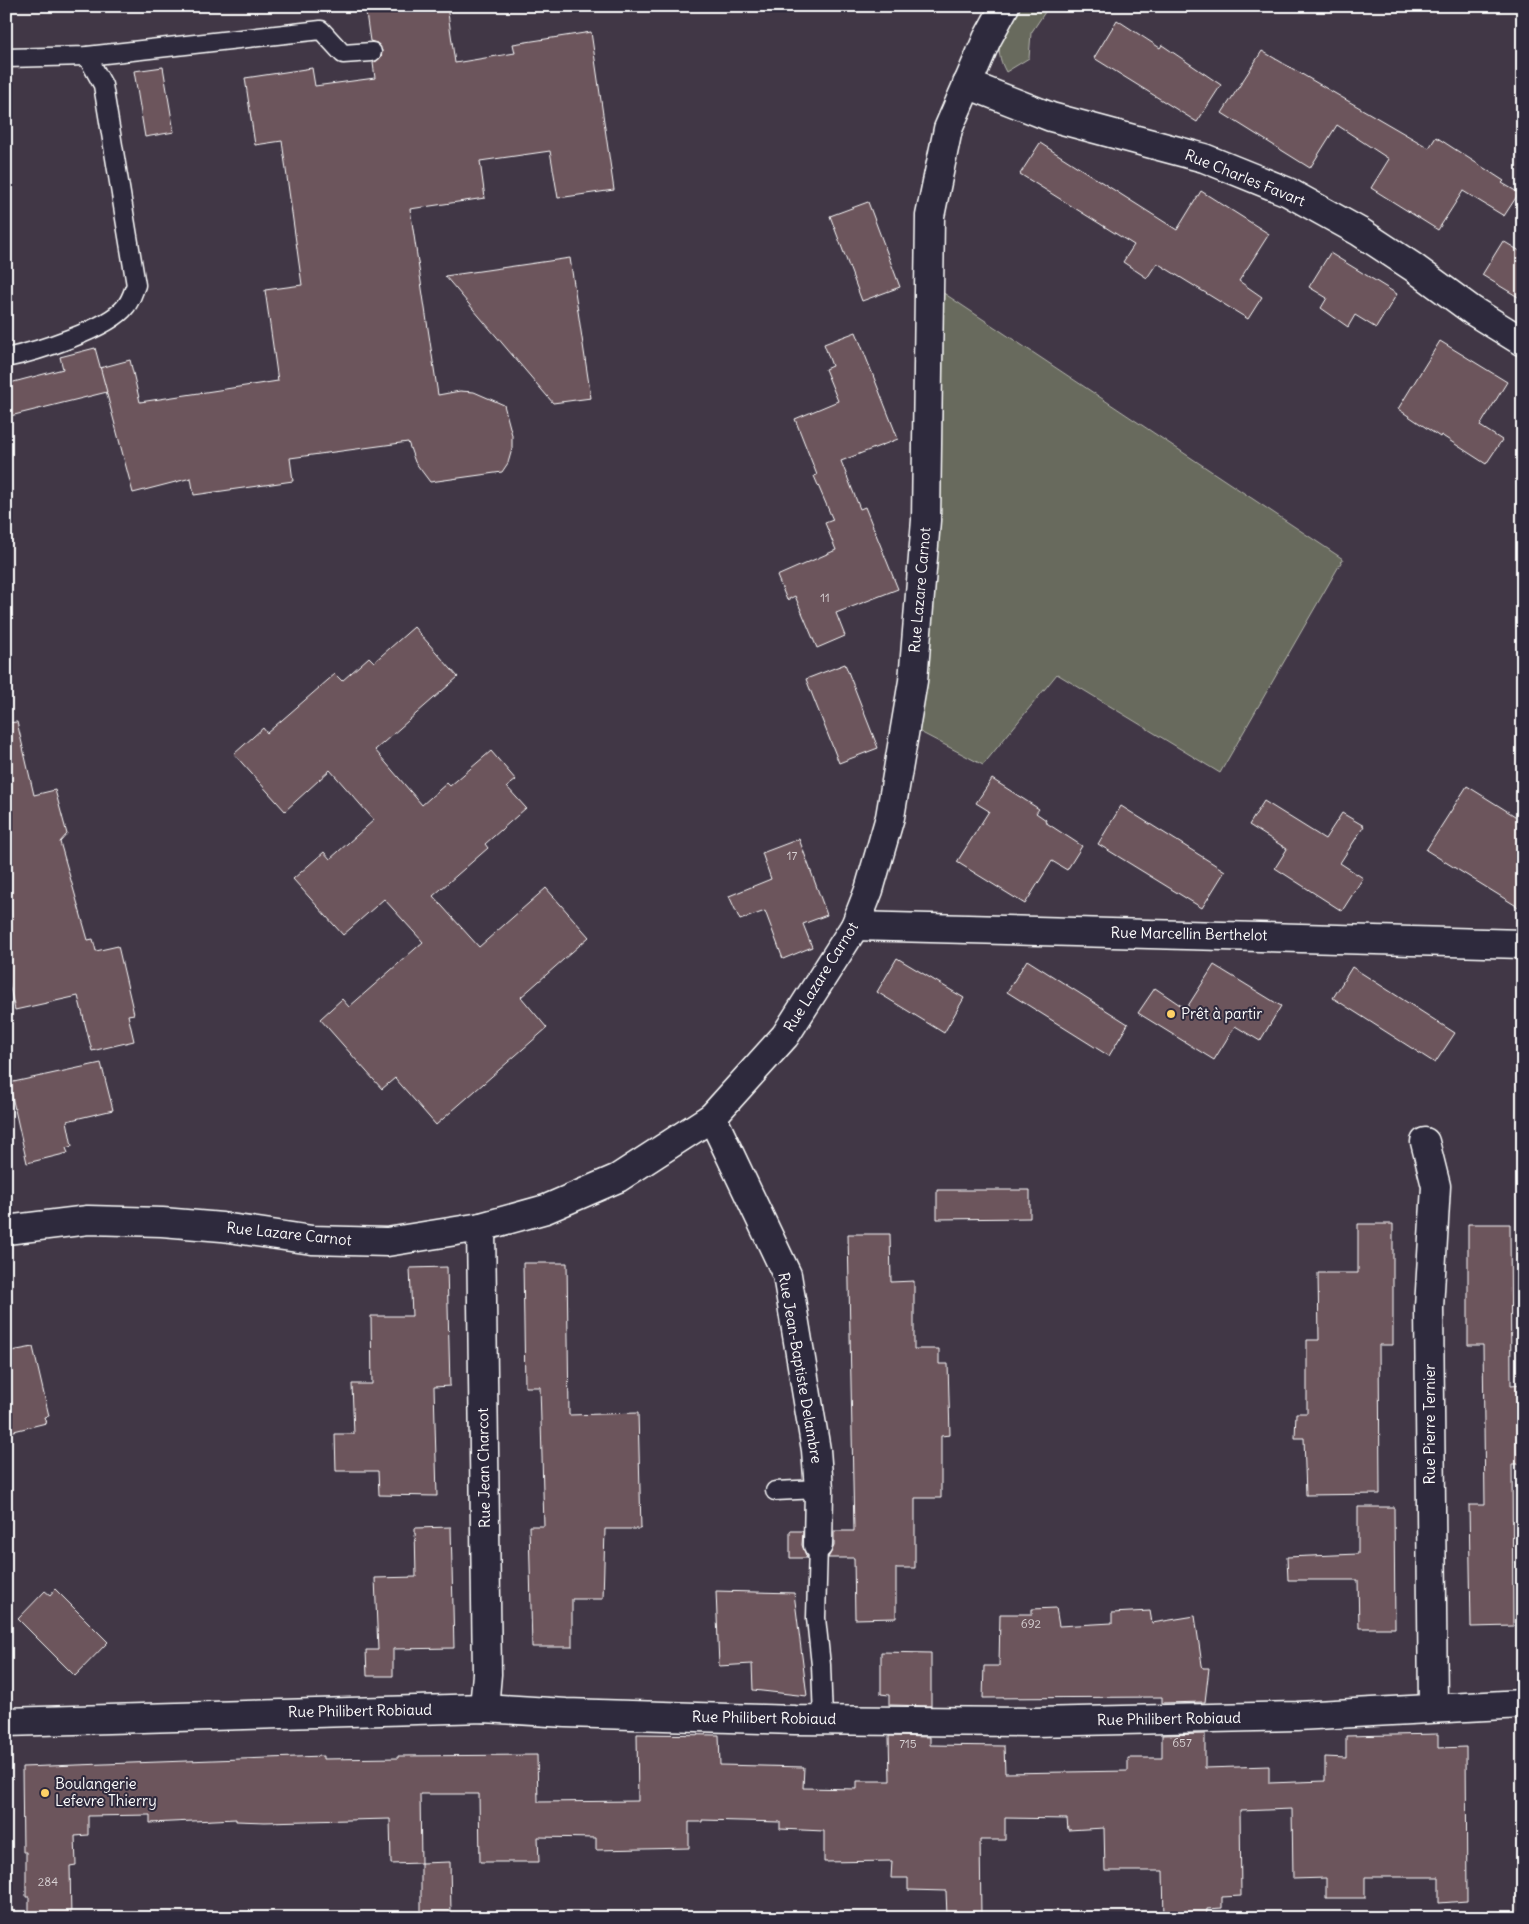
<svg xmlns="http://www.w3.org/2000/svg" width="1529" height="1924" font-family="Delius,sans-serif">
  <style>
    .green { fill: #686b5d; stroke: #b4b5ae }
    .building { fill: #6c545c; stroke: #fff }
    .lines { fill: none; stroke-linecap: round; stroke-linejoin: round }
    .lane-casing { stroke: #fff; stroke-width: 21 }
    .street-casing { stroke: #fff; stroke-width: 31 }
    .secondary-casing { stroke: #fff; stroke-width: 31 }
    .lane { stroke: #2f2a3d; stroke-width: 18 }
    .street { stroke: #2f2a3d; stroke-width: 28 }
    .secondary { stroke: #2f2a3d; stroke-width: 28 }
    .poi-dot { fill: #ffd166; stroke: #2f2a3d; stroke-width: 2 }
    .labels { text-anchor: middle; stroke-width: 4; stroke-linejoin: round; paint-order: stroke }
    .number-label { font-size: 12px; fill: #dad4d6 }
    .street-label { font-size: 15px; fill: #fff; stroke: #2f2a3d }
    .poi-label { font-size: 15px; fill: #fff; stroke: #2f2a3d; text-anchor: start }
  </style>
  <rect width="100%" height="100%" fill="#413746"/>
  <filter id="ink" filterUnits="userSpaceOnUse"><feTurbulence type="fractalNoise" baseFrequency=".02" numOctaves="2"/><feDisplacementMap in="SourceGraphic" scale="10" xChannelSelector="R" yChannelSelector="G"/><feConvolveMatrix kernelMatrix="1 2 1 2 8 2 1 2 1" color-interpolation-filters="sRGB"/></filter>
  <g filter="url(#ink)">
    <g class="green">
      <path d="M 1016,6 L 1049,6 L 1031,33 L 1029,58 L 1006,72 C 991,45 1004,32 1016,6 Z"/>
      <polygon points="927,282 1343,559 1220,773 1057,674 983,765 905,724"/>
    </g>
    <g class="building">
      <polygon points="365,6 447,6 455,63 515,53 513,44 591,32 614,190 558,198 550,151 480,161 485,198 410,209 438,395 460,391 474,392 504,405 512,435 512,449 508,463 502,472 430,482 415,462 408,442 290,458 293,481 194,495 191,478 133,493 100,368 130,360 140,402 278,381 265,290 302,285 282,141 255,145 245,78 312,68 315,86 375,78 373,63 381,57 382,51 377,43 370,41"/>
      <polygon points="1117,20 1160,48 1162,45 1221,85 1197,122 1094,58"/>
      <polygon points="1262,51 1429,148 1436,137 1504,181 1502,183 1519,193 1504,216 1463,191 1438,230 1371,188 1389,159 1337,125 1310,168 1222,113"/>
      <polygon points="163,67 174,132 145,137 134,71"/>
      <polygon points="1040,143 1177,230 1201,191 1269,234 1239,281 1262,297 1248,319 1157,263 1147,278 1123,262 1134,245 1020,174"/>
      <polygon points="868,202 900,287 862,301 830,216"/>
      <polygon points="1503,241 1523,253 1523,300 1482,275"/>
      <polygon points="1330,253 1397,294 1376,328 1355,315 1348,327 1321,308 1327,298 1309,287"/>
      <polygon points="570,258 591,398 553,403 445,276"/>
      <polygon points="856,332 898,439 841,461 860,509 865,507 898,589 836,613 845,636 817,648 795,596 787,600 777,576 836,550 825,523 833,520 814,476 817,475 795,419 838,401 825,369 832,366 824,344"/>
      <polygon points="1440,341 1507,382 1480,426 1502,440 1486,464 1441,435 1440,437 1398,409"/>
      <polygon points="95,348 107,392 6,417 6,384 63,369 60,357"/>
      <polygon points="414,627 458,677 375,750 422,805 447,783 450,786 491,751 516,780 507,787 526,808 485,844 488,848 433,896 479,947 546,888 589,937 521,997 547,1028 436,1125 395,1078 382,1089 320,1019 342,999 349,1007 423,942 384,899 343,935 293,879 324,852 330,859 374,820 330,770 285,811 234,754 263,728 267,733 335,674 342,681 369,657 374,662"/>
      <polygon points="845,664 878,748 839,763 806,679"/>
      <polygon points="17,722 34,795 55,790 67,834 60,842 88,940 93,939 96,951 118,946 134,1014 128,1015 134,1041 92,1051 78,996 15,1010 6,971 6,723"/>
      <polygon points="992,779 1039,809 1036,813 1046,820 1045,822 1082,846 1067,870 1052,861 1025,904 957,862 989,811 976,803"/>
      <polygon points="1467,786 1523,821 1523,910 1426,850"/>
      <polygon points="1264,801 1325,839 1342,813 1364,826 1340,863 1363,878 1342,911 1275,868 1287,849 1249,825"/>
      <polygon points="1121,806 1225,871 1202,908 1098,844"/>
      <polygon points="799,839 827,915 803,924 812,947 783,959 765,911 740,920 729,896 771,879 762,853"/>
      <polygon points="897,958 964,998 944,1033 877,992"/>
      <polygon points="1027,960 1128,1024 1109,1056 1007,992"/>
      <polygon points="1214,965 1281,1006 1260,1041 1235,1026 1214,1060 1138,1013 1155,988 1186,1009"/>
      <polygon points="1352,967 1455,1033 1435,1063 1333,998"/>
      <polygon points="101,1063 113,1110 67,1121 72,1146 66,1148 68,1153 27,1163 9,1083"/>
      <polygon points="937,1190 1030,1190 1030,1218 937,1219"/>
      <polygon points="1358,1224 1393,1224 1393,1345 1379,1345 1380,1494 1306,1495 1304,1438 1295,1438 1296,1413 1307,1413 1307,1340 1319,1340 1318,1273 1358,1273"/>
      <polygon points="1468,1224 1510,1224 1511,1385 1523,1384 1523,1464 1512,1464 1513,1626 1471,1627 1469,1505 1485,1505 1483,1345 1468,1345"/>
      <polygon points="848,1234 890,1234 891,1282 914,1281 914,1349 939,1349 939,1364 948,1364 950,1435 941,1436 941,1498 915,1498 915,1568 896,1568 896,1618 855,1619 854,1558 828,1558 834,1546 834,1531 854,1531"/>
      <polygon points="523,1263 567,1263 569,1415 638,1413 641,1529 605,1529 603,1599 572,1599 572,1647 532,1647 529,1526 544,1526 540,1387 525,1387"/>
      <polygon points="447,1267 450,1386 434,1387 437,1496 379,1495 378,1471 336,1471 335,1434 354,1434 352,1384 372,1384 371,1316 412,1316 410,1268"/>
      <polygon points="33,1347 49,1416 44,1417 46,1423 6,1433 6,1352"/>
      <polygon points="1358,1507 1394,1507 1395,1628 1359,1628 1358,1580 1288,1580 1287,1557 1358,1554"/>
      <polygon points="451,1527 454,1648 393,1649 393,1676 367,1676 366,1650 378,1650 375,1578 416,1577 415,1528"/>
      <polygon points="790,1531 803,1531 802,1545 807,1558 790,1558"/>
      <polygon points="55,1589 108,1642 75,1676 18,1619 45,1591 50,1595"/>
      <polygon points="716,1591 794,1593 807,1696 753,1690 752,1664 719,1666"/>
      <polygon points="1056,1608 1059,1626 1112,1623 1112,1613 1150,1611 1152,1623 1195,1616 1202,1665 1203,1668 1209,1668 1205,1702 1162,1703 1162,1697 983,1698 984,1666 999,1666 1000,1614 1032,1614 1032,1609"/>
      <polygon points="881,1652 931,1653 931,1706 889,1705 889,1695 881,1694"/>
      <polygon points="637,1734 719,1735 720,1765 804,1767 803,1788 857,1789 857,1781 890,1781 889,1736 930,1737 930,1745 1004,1746 1005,1773 1128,1771 1128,1758 1162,1758 1162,1735 1205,1734 1205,1768 1269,1766 1269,1783 1325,1781 1325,1757 1346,1758 1346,1736 1438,1734 1438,1748 1466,1747 1467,1901 1439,1903 1439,1877 1365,1877 1365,1898 1326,1898 1326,1878 1293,1879 1292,1809 1240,1811 1241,1896 1222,1897 1222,1908 1207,1909 1206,1918 1164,1918 1163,1871 1105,1871 1104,1828 1068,1830 1067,1819 1005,1818 1005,1840 980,1840 981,1915 947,1916 946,1891 908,1890 908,1878 891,1878 892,1861 824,1862 824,1831 780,1829 780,1822 702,1820 702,1822 689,1822 689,1848 596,1850 596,1838 538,1837 539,1862 480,1862 479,1794 420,1794 421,1863 391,1864 390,1819 265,1822 236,1821 236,1819 150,1823 150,1815 88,1816 88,1835 75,1836 76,1865 70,1866 71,1918 29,1918 29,1897 26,1897 26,1852 23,1852 22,1767 323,1756 323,1759 398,1758 398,1756 537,1755 538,1802 638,1801"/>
      <polygon points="450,1862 451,1913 421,1914 421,1863"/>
    </g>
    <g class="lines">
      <g class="lane-casing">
        <g id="lane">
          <polyline points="6,58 87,56 321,30 343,54 372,52"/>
          <path d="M 6,358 C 35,352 109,329 126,306 C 131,300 133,292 136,285 L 103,85 L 87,56"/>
          <polyline points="775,1491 819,1489"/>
          <polyline points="818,1545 816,1618 821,1665 823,1720"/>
        </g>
      </g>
      <g class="street-casing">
        <g id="street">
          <polyline points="967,84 1051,117 1204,158 1288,192 1360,232 1413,267 1473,311 1523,342"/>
          <polyline points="855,926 1523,944"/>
          <polyline points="712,1117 787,1275 816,1450 819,1489 818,1545"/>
          <polyline points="1425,1142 1436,1186 1429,1308 1433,1707"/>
          <polyline points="481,1227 487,1674 484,1708"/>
          <polyline points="6,1230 88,1220 162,1222 222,1227 312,1240 387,1242 481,1227 546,1209 618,1178 712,1117 785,1036 855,926 869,890 890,817 913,681 926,520 930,216 948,129 987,39 1005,6"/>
        </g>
      </g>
      <g class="secondary-casing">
        <polyline id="secondary" points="6,1722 484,1708 566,1713 795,1720 1034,1722 1297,1716 1523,1704"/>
      </g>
      <use href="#lane" class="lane"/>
      <use href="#street" class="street"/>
      <use href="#secondary" class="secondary"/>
    </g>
  </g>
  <g class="poi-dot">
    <circle cx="1171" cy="1014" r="5"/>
    <circle cx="45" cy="1793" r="5"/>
  </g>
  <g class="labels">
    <g class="number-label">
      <text x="825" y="602">11</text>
      <text x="792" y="860">17</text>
      <text x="1031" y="1628">692</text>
      <text x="1182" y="1747">657</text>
      <text x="908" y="1748">715</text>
      <text x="48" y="1886">284</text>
    </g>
    <g class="street-label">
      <text transform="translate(1245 178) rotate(22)" y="5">Rue Charles Favart</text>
      <text transform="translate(920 590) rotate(-85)" y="5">Rue Lazare Carnot</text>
      <text transform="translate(1189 934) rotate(1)" y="5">Rue Marcellin Berthelot</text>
      <text transform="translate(821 977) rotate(-58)" y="5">Rue Lazare Carnot</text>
      <text transform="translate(289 1234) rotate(6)" y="5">Rue Lazare Carnot</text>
      <text transform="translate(800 1368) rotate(80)" y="5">Rue Jean-Baptiste Delambre</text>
      <text transform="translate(1430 1424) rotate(-90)" y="5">Rue Pierre Ternier</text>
      <text transform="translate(484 1468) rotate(-91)" y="5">Rue Jean Charcot</text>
      <text transform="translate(360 1711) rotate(-1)" y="5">Rue Philibert Robiaud</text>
      <text transform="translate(764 1718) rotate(1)" y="5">Rue Philibert Robiaud</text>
      <text transform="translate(1169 1719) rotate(-1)" y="5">Rue Philibert Robiaud</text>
    </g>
    <g class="poi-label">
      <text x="1181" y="1019">Prêt à partir</text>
      <text x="55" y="1789">Boulangerie<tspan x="55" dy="17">Lefevre Thierry</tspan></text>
    </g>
  </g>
  <rect width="1529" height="1924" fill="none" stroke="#2f2a3d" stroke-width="25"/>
  <rect x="12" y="12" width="1504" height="1899" fill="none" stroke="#fff" stroke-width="2" filter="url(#ink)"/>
</svg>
